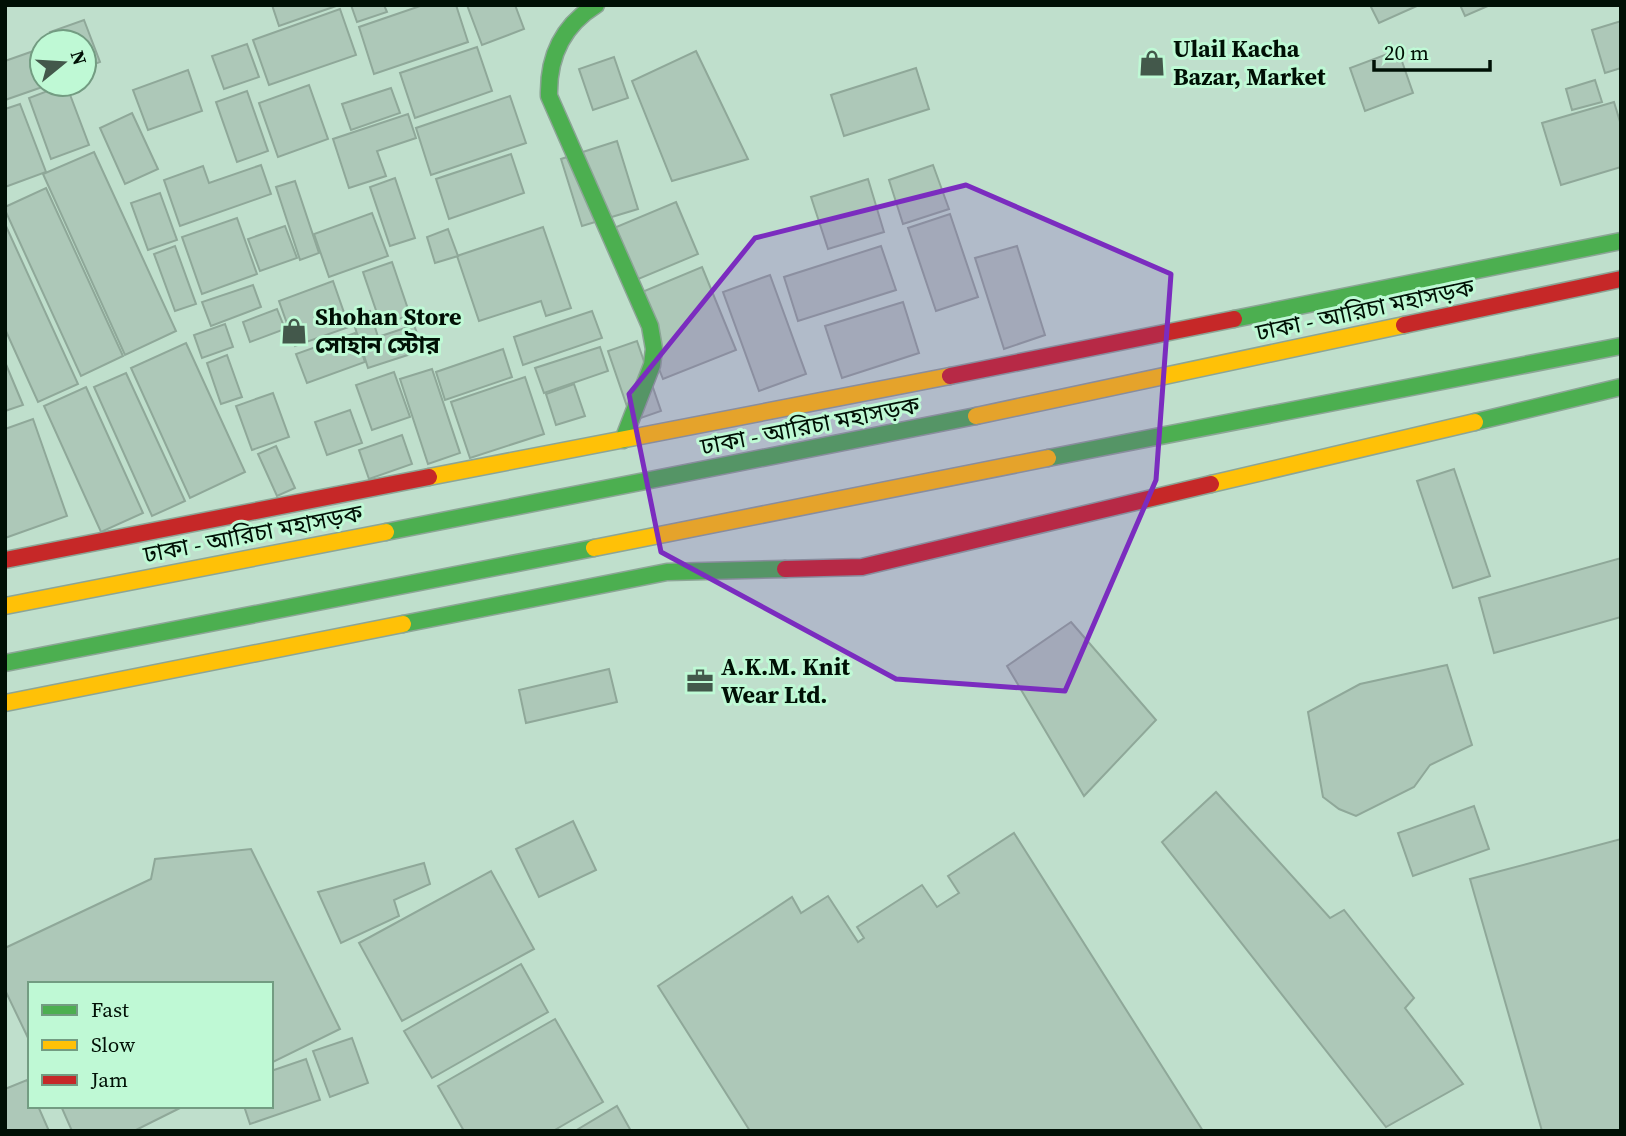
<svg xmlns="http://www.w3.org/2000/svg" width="1626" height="1136" font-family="'Source Serif 4','Noto Sans Bengali',serif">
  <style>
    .building { fill: #adc8b8; stroke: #8fa899; stroke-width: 2 }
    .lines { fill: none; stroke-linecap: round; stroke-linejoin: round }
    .fast-casing { stroke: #8ca596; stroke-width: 19 }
    .slow-casing { stroke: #8ca596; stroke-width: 19 }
    .jam-casing { stroke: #8ca596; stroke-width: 19 }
    .fast { stroke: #4caf50; stroke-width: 16 }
    .slow { stroke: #ffc107; stroke-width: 16 }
    .jam { stroke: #c62828; stroke-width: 16 }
    .marked { fill: #7b2cbf; fill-opacity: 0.2; stroke: #7b2cbf; stroke-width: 5; stroke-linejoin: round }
    .labels { text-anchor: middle; stroke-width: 6; stroke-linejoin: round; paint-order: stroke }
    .poi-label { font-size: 24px; font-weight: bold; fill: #001005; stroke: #bff9d5; text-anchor: start }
    .street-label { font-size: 24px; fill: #001005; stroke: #bff9d5 }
  </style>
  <rect width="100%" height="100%" fill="#bfdfcc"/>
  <g class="building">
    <polygon points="272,5 339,5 279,26"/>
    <polygon points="351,5 384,5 387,12 357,22"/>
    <polygon points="423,5 456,5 468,42 374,74 359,27"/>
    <polygon points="467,5 515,5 524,29 482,45"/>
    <polygon points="1370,5 1419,5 1379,23"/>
    <polygon points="1460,5 1490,5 1465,16"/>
    <polygon points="340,9 356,55 269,85 253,40"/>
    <polygon points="84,20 100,62 84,68 84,42 54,42 50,32"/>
    <polygon points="1621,21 1621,68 1605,73 1592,30"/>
    <polygon points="247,44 259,77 224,89 212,56"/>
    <polygon points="477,47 492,91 415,118 400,73"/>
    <polygon points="42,48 42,84 51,84 5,100 5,61"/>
    <polygon points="1398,50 1413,93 1365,111 1350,68"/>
    <polygon points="696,51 748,159 672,181 632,81"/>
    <polygon points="614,57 628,98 593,110 579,69"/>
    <polygon points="916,68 929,109 844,136 831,95"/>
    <polygon points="188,70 202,111 148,130 133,90"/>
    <polygon points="1595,80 1602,102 1572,110 1566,89"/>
    <polygon points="66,84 89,145 51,159 29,98"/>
    <polygon points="309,85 328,139 278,157 259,103"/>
    <polygon points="391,88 400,113 351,130 342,104"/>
    <polygon points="247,91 268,151 237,162 216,102"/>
    <polygon points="510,96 526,143 431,175 416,128"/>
    <polygon points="1614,102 1621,125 1621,167 1561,185 1542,123"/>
    <polygon points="20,104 46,172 5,187 5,109"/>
    <polygon points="132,113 158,169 125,184 100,128"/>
    <polygon points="408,114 416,138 377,151 386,176 349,188 333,139"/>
    <polygon points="617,141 638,209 582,226 561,159"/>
    <polygon points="94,152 176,331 125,355 43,174"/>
    <polygon points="511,154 524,193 449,219 436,179"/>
    <polygon points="261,165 271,194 180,226 164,180 203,166 209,183"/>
    <polygon points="933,165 949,209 903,224 889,180"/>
    <polygon points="395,178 415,238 390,246 370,187"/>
    <polygon points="868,179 884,232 828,249 811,197"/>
    <polygon points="295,181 319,253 300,260 276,187"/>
    <polygon points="46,188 123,356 81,376 5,210 5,207"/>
    <polygon points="160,193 177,240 148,250 131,203"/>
    <polygon points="676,202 698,254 624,285 602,233"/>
    <polygon points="372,213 388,256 329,277 314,234"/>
    <polygon points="950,214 978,297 936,311 908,228"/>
    <polygon points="237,218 257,274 202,294 182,237"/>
    <polygon points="5,224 78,384 38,402 5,329"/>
    <polygon points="285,226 297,258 260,271 248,239"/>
    <polygon points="543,227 571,308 546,316 541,301 479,321 457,256"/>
    <polygon points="448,229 458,256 435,263 427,237"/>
    <polygon points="175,246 196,304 175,311 154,254"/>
    <polygon points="881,246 896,290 798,321 784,277"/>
    <polygon points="1017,246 1045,335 1004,349 975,258"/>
    <polygon points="392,262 410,315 381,325 363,272"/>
    <polygon points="702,267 736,350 663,379 630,297"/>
    <polygon points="770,275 806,374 759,391 723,292"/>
    <polygon points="333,281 349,327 295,346 279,301"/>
    <polygon points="253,285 261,307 211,326 202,302"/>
    <polygon points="903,302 919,353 842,378 825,326"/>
    <polygon points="277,309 285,329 250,342 243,322"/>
    <polygon points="370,311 378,337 414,325 423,350 368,368 352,318"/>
    <polygon points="592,311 602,338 523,365 514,337"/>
    <polygon points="225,324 233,347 202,358 194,335"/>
    <polygon points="355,333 365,362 307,383 296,354"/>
    <polygon points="637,341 661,411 632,421 608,351"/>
    <polygon points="186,343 245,472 190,498 131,368"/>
    <polygon points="600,347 608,371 544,393 535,368"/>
    <polygon points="503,349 512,377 445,400 436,372"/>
    <polygon points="227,355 242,397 221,404 207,363"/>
    <polygon points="5,362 23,405 5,411"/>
    <polygon points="432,369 460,453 428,464 400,379"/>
    <polygon points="394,372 410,417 372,430 356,385"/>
    <polygon points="126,373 185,501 152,516 94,387"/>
    <polygon points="525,377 544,434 470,458 451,402"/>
    <polygon points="574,384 585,416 556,425 546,394"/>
    <polygon points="86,387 143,513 101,532 44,406"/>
    <polygon points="273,393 289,437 252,450 236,406"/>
    <polygon points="350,410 362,443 327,455 315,422"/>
    <polygon points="33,419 67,516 5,538 5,429"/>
    <polygon points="402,435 412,464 369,479 359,450"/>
    <polygon points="276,446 295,488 277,496 258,454"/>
    <polygon points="1454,469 1490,576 1453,588 1417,481"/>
    <polygon points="1621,558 1621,617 1494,653 1479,598"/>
    <polygon points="1071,622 1156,720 1084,796 1007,666"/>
    <polygon points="1447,665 1472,745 1430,765 1414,787 1356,816 1339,809 1323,797 1308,712 1360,684"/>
    <polygon points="609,669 617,702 526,723 519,690"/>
    <polygon points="1216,792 1330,918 1344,910 1414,998 1405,1008 1463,1084 1386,1127 1162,842"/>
    <polygon points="1474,806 1489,849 1413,876 1398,833"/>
    <polygon points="573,821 596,870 539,897 516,849"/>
    <polygon points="1014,833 1203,1131 750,1131 658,986 792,897 801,913 828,896 858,942 864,938 857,927 922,885 937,907 959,893 948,876"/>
    <polygon points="1621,839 1621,1131 1542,1131 1470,879"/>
    <polygon points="251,849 340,1029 271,1063 271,984 30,984 30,1042 5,990 5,948 151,879 155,859"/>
    <polygon points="424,863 430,884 394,900 399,916 341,943 318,892"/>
    <polygon points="491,871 534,949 402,1021 359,943"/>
    <polygon points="521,964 548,1012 432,1078 404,1031"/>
    <polygon points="555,1019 603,1102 553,1131 464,1131 438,1086"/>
    <polygon points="352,1038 368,1083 330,1097 313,1051"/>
    <polygon points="306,1059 320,1100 250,1124 244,1106 271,1106 271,1071"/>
    <polygon points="27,1080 30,1087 30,1106 38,1106 49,1131 5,1131 5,1089"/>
    <polygon points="61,1106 184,1106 134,1131 72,1131"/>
    <polygon points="617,1106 631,1131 575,1131"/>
  </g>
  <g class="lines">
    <g class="fast-casing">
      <g id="fast">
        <path d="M 596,5 C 562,26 548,57 549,96 L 650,326 L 654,349 L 652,365 L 623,440"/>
        <polyline points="1234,319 1621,241"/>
        <polyline points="1475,422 1621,387"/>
        <polyline points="1048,458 1621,346"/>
        <polyline points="386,532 976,416"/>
        <polyline points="403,624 667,572 785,569"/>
        <polyline points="5,663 594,548"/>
      </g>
    </g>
    <g class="slow-casing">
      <g id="slow">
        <polyline points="976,416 1404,325"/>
        <polyline points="429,477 950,376"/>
        <polyline points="1211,484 1475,422"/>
        <polyline points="594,548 1048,458"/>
        <polyline points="5,606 386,532"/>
        <polyline points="5,703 403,624"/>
      </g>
    </g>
    <g class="jam-casing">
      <g id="jam">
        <polyline points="1404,325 1621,279"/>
        <polyline points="950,376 1234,319"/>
        <polyline points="5,560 429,477"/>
        <polyline points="785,569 862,567 1211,484"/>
      </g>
    </g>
    <use href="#fast" class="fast"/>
    <use href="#slow" class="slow"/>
    <use href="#jam" class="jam"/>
  </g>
  <path class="marked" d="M 966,185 L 1171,274 L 1156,480 L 1065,691 L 896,679 L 661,552 L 629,394 L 755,238 Z"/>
  <defs>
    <g id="shop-bare" transform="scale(2.1)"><path d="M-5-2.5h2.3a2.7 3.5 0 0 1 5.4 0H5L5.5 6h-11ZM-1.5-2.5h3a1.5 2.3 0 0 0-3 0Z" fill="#43584b" stroke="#bff9d5" stroke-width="2.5" paint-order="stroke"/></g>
    <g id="office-bare" transform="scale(2.1)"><path d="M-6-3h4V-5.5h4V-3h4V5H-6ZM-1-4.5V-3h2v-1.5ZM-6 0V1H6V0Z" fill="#43584b" stroke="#bff9d5" stroke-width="2.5" paint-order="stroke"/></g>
  </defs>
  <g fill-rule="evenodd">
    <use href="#shop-bare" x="1152" y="63"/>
    <use href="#shop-bare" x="294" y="331"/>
    <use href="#office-bare" x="700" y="681"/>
  </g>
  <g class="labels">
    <g class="poi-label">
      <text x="1173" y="57">Ulail Kacha<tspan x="1173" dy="28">Bazar, Market</tspan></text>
      <text x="315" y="325">Shohan Store<tspan x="315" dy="28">সোহান স্টোর</tspan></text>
      <text x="721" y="675">A.K.M. Knit<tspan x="721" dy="28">Wear Ltd.</tspan></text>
    </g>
    <g class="street-label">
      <text transform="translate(1365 310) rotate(-12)" y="8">ঢাকা - আরিচা মহাসড়ক</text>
      <text transform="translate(810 426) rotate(-11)" y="8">ঢাকা - আরিচা মহাসড়ক</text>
      <text transform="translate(253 534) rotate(-11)" y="8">ঢাকা - আরিচা মহাসড়ক</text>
    </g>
  </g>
  <rect width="1626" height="1136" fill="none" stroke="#001005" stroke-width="14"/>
  <rect x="28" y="982" width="245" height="126" fill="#bff9d5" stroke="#739c82" stroke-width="2"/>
  <rect x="42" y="1005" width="35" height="10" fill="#4caf50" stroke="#739c82" stroke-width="2"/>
  <text x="91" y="1017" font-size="21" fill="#001005">Fast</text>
  <rect x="42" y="1040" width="35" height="10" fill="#ffc107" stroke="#739c82" stroke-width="2"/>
  <text x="91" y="1052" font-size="21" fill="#001005">Slow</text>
  <rect x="42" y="1075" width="35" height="10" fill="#c62828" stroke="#739c82" stroke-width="2"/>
  <text x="91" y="1087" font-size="21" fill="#001005">Jam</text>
  <g transform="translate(63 63) rotate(72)"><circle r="33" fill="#bff9d5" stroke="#739c82" stroke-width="2"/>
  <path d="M0-5L12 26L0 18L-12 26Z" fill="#43584b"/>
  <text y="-10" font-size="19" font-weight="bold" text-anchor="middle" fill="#001005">N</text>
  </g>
  <path d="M1374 60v10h116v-10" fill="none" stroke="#001005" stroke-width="3.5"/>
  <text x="1384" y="60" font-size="21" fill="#001005" stroke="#bff9d5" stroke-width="5" paint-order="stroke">20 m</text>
</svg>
